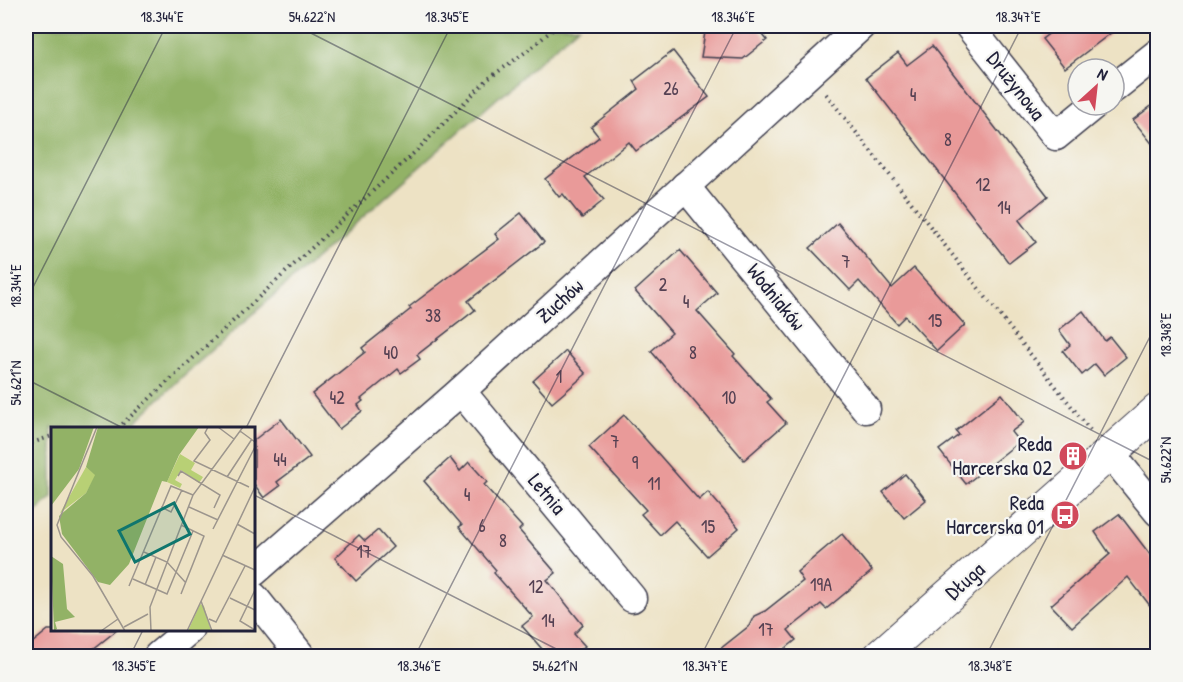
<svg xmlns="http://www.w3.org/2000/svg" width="1183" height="682" font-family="'Patrick Hand',sans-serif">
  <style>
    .forest { fill: #92b266; stroke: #5a6a50; stroke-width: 1.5 }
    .building { fill: #e99a99 }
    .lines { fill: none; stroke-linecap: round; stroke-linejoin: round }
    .minor-casing { stroke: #403f50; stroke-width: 31 }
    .tertiary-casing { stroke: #403f50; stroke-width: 35 }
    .path { stroke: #403f50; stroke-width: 4; stroke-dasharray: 1.5 4.5; stroke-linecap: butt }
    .minor { stroke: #fff; stroke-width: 28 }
    .tertiary { stroke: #fff; stroke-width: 33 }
    .ticks { fill: none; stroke: #22223b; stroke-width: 1.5; stroke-opacity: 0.45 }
    .labels { text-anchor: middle; stroke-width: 4.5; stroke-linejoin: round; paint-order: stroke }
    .number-label { font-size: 18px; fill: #544052 }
    .street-label { font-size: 21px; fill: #22223b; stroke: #f6f6f2 }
    .poi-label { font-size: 21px; fill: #22223b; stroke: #f6f6f2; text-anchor: end }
    .inset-road { fill: none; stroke: #9c958d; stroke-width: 1.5 }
    .view { fill: #0f766e; fill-opacity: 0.15; stroke: #0f766e; stroke-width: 3 }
    .inset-edge { fill: none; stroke: #22223b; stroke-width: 3 }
    .neatline { fill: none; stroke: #22223b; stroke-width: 2 }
    .ticks-label { font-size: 15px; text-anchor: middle; fill: #22223b }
  </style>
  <rect width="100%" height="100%" fill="#f6f6f2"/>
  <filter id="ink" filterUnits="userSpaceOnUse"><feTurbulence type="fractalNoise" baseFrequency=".0167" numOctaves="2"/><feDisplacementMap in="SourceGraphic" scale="12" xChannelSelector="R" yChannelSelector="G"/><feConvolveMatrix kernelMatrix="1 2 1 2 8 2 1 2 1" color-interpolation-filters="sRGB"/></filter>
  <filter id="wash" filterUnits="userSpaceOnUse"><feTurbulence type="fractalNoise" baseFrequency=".008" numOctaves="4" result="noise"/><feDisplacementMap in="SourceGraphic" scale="24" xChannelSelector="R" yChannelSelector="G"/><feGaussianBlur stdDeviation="1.35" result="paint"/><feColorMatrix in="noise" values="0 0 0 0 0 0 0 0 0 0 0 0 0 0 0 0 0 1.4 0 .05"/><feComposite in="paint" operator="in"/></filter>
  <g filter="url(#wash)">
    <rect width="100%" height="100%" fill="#ede2c4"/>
    <polygon class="forest" points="26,26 579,26 183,376 129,428 52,428 52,497 26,522"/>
    <g id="blocks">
      <g class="building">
        <polygon points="706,26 756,26 767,40 743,59 701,57"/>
        <polygon points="1059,26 1120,26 1065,68 1042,39"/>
        <polygon points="932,46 1048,196 1019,220 1036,242 1009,263 866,78 898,53 907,65"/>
        <polygon points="673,51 709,97 636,151 629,142 585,177 604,200 582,218 563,194 559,197 545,179 599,137 591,127 639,89 634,81"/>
        <polygon points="1158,101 1158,151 1133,120"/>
        <polygon points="521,213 544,242 468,301 475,310 417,355 420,359 401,373 398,369 361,399 363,401 358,405 362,411 339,429 312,394 365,352 362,348 411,309 409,307 499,239 495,234"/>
        <polygon points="838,223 892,288 914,268 965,325 937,351 905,316 897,324 859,281 850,290 810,248"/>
        <polygon points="680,250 717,293 697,311 735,354 733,356 771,399 767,402 786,423 744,460 651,351 672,333 635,291"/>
        <polygon points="1083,311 1105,341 1110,337 1126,357 1104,375 1095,364 1082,375 1063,351 1070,345 1059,330"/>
        <polygon points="566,351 586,374 552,403 533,381"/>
        <polygon points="1002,394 1024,422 1011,432 1019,442 966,484 939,450 959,435 956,431"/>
        <polygon points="624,415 699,500 708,492 739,528 707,556 675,521 660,535 641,514 646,510 589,447"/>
        <polygon points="281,419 310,457 277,482 280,486 264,498 254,484 254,440"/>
        <polygon points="450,458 460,471 469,462 487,482 484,485 522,527 519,530 556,573 547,580 583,625 574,634 585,646 573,657 549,657 522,626 533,617 494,573 496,570 459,527 462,525 424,481"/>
        <polygon points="905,474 926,500 904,518 883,492"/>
        <polygon points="1119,514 1158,565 1158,616 1128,577 1072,627 1051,605 1110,554 1095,532"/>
        <polygon points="378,530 393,547 356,581 335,558 359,535 365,541"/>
        <polygon points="842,534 872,571 826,609 821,604 788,630 796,640 776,656 710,657 749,626 754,616 765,611 803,581 797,572"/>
        <polygon points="48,630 117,630 83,657 26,657 26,648"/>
      </g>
    </g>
  </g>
  <g filter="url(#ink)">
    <use href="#blocks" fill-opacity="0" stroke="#403f50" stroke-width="1.5"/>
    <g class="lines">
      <g class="minor-casing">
        <g id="minor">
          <polyline points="969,26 1056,136 1094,105"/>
          <polyline points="1114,88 1158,53"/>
          <polyline points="685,186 866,409"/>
          <polyline points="461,391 632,598"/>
          <polyline points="1110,453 1158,512"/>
          <polyline points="254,572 461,391 861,26"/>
          <polyline points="254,597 301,656"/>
          <polyline points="158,656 189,630"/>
        </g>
      </g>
      <g class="tertiary-casing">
        <polyline id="tertiary" points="880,656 1158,410"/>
      </g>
      <g class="path">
        <polyline points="826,94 1090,430"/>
        <polyline points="118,428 415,152 488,79 527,51 557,26"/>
        <polyline points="26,445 52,436"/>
      </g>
      <use href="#minor" class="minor"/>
      <use href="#tertiary" class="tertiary"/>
    </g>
  </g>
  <path class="ticks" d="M 297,26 L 1158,464M 26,301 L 166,26M 26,379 L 123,428M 246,428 L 451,26M 254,495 L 570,656M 130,656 L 143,630M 415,656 L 737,26M 701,656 L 1022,26M 986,656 L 1158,321"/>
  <defs>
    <g id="building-disc" transform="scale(1.5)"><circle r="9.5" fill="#d1495b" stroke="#f6f6f2"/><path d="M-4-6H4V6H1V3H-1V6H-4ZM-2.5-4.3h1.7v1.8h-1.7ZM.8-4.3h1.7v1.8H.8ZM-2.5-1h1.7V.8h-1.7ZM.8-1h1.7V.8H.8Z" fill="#fff"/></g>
    <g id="bus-disc" transform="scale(1.5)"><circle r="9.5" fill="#d1495b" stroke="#f6f6f2"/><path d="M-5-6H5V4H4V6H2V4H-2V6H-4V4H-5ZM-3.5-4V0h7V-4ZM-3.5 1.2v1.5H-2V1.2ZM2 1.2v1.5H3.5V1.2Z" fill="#fff"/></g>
  </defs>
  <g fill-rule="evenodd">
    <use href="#building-disc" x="1073" y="456"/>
    <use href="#bus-disc" x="1065" y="515"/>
  </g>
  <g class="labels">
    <g class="number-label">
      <text x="671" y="95">26</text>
      <text x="913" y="101">4</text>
      <text x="948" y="146">8</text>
      <text x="983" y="191">12</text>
      <text x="1004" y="214">14</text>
      <text x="846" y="268">7</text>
      <text x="663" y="291">2</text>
      <text x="686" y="308">4</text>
      <text x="433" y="322">38</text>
      <text x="935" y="327">15</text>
      <text x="391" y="359">40</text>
      <text x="693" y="359">8</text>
      <text x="559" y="383">1</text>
      <text x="337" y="404">42</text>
      <text x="729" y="404">10</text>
      <text x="615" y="448">7</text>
      <text x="280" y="466">44</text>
      <text x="635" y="469">9</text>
      <text x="654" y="490">11</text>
      <text x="467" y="501">4</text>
      <text x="482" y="532">6</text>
      <text x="708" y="533">15</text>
      <text x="503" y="547">8</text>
      <text x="364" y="558">17</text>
      <text x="821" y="591">19A</text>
      <text x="536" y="593">12</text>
      <text x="548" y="627">14</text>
      <text x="766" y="636">17</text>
    </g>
    <g class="street-label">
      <text transform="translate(1016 86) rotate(52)" y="7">Drużynowa</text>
      <text transform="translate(776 297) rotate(51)" y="7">Wodniaków</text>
      <text transform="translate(560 301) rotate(-42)" y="7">Zuchów</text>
      <text transform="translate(547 494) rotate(50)" y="7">Letnia</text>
      <text transform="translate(965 581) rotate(-42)" y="7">Długa</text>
    </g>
    <g class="poi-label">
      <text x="1052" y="451">Reda<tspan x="1052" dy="24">Harcerska 02</tspan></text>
      <text x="1044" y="510">Reda<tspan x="1044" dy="24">Harcerska 01</tspan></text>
    </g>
  </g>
  <g transform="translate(51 427)">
    <rect width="204" height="204" fill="#ede2c4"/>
    <path d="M 129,27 L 144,36 L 140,43 L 152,50 L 148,56 L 130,43 L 124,53 L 131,57 L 129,61 L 116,55 ZM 35,40 L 45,48 L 35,66 L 9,86 ZM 149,177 L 153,179 L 160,204 L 137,204 Z" fill="#b8d075"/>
    <path d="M 0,0 L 43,0 L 28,42 L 0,79 ZM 47,0 L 148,0 L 128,28 L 116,55 L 111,54 L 78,137 L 59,158 L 47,155 L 11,107 L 8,89 L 35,66 L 44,48 L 35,40 ZM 0,129 L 12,137 L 16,182 L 24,190 L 4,195 L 6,202 L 3,204 Z" fill="#92b266"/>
    <path class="inset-road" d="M 46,0 L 6,98 L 10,110 L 42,149 L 74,204M 157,0 L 154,6 L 159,13 L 143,34 L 198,60M 167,0 L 183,12M 189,4 L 204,15M 127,49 L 130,44 L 169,68 L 163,81M 176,50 L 201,12M 110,80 L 120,85 L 131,63M 138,80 L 167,93M 186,97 L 204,107M 130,98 L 153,109 L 130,167M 162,102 L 204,20M 93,125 L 116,135 L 135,156M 171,128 L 204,143M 82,152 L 116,167 L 142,104M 94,158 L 105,130M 78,159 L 120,59 L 142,68M 204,163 L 189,194 L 204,203M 179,171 L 204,183M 150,174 L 161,204M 158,192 L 165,195 L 194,139M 73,200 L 97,187M 50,204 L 67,192M 100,204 L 99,180 L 142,68 L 192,0M 136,204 L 204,60"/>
    <path class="view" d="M 123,76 L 139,107 L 84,135 L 68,104 Z"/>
    <rect width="204" height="204" class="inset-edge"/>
  </g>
  <rect width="1183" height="682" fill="none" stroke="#f6f6f2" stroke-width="66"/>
  <g transform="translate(1096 87) rotate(27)"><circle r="28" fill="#f6f6f2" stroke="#a1a1a9" stroke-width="1.5"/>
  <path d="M0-4.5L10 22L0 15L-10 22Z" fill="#d1495b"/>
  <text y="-9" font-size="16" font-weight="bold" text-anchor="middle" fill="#22223b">N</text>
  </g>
  <rect x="33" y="33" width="1117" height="616" class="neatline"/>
  <g class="ticks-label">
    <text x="162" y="22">18.344°E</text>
    <text x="312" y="22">54.622°N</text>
    <text x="447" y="22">18.345°E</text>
    <text x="733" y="22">18.346°E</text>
    <text x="1018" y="22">18.347°E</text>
    <text transform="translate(16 286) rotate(-90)" y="5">18.344°E</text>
    <text transform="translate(1166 335) rotate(-90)" y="5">18.348°E</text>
    <text transform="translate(16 383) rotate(-90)" y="5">54.621°N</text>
    <text transform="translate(1166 460) rotate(-90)" y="5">54.622°N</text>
    <text x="134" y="671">18.345°E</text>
    <text x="419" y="671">18.346°E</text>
    <text x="555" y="671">54.621°N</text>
    <text x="705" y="671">18.347°E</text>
    <text x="990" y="671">18.348°E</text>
  </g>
</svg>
